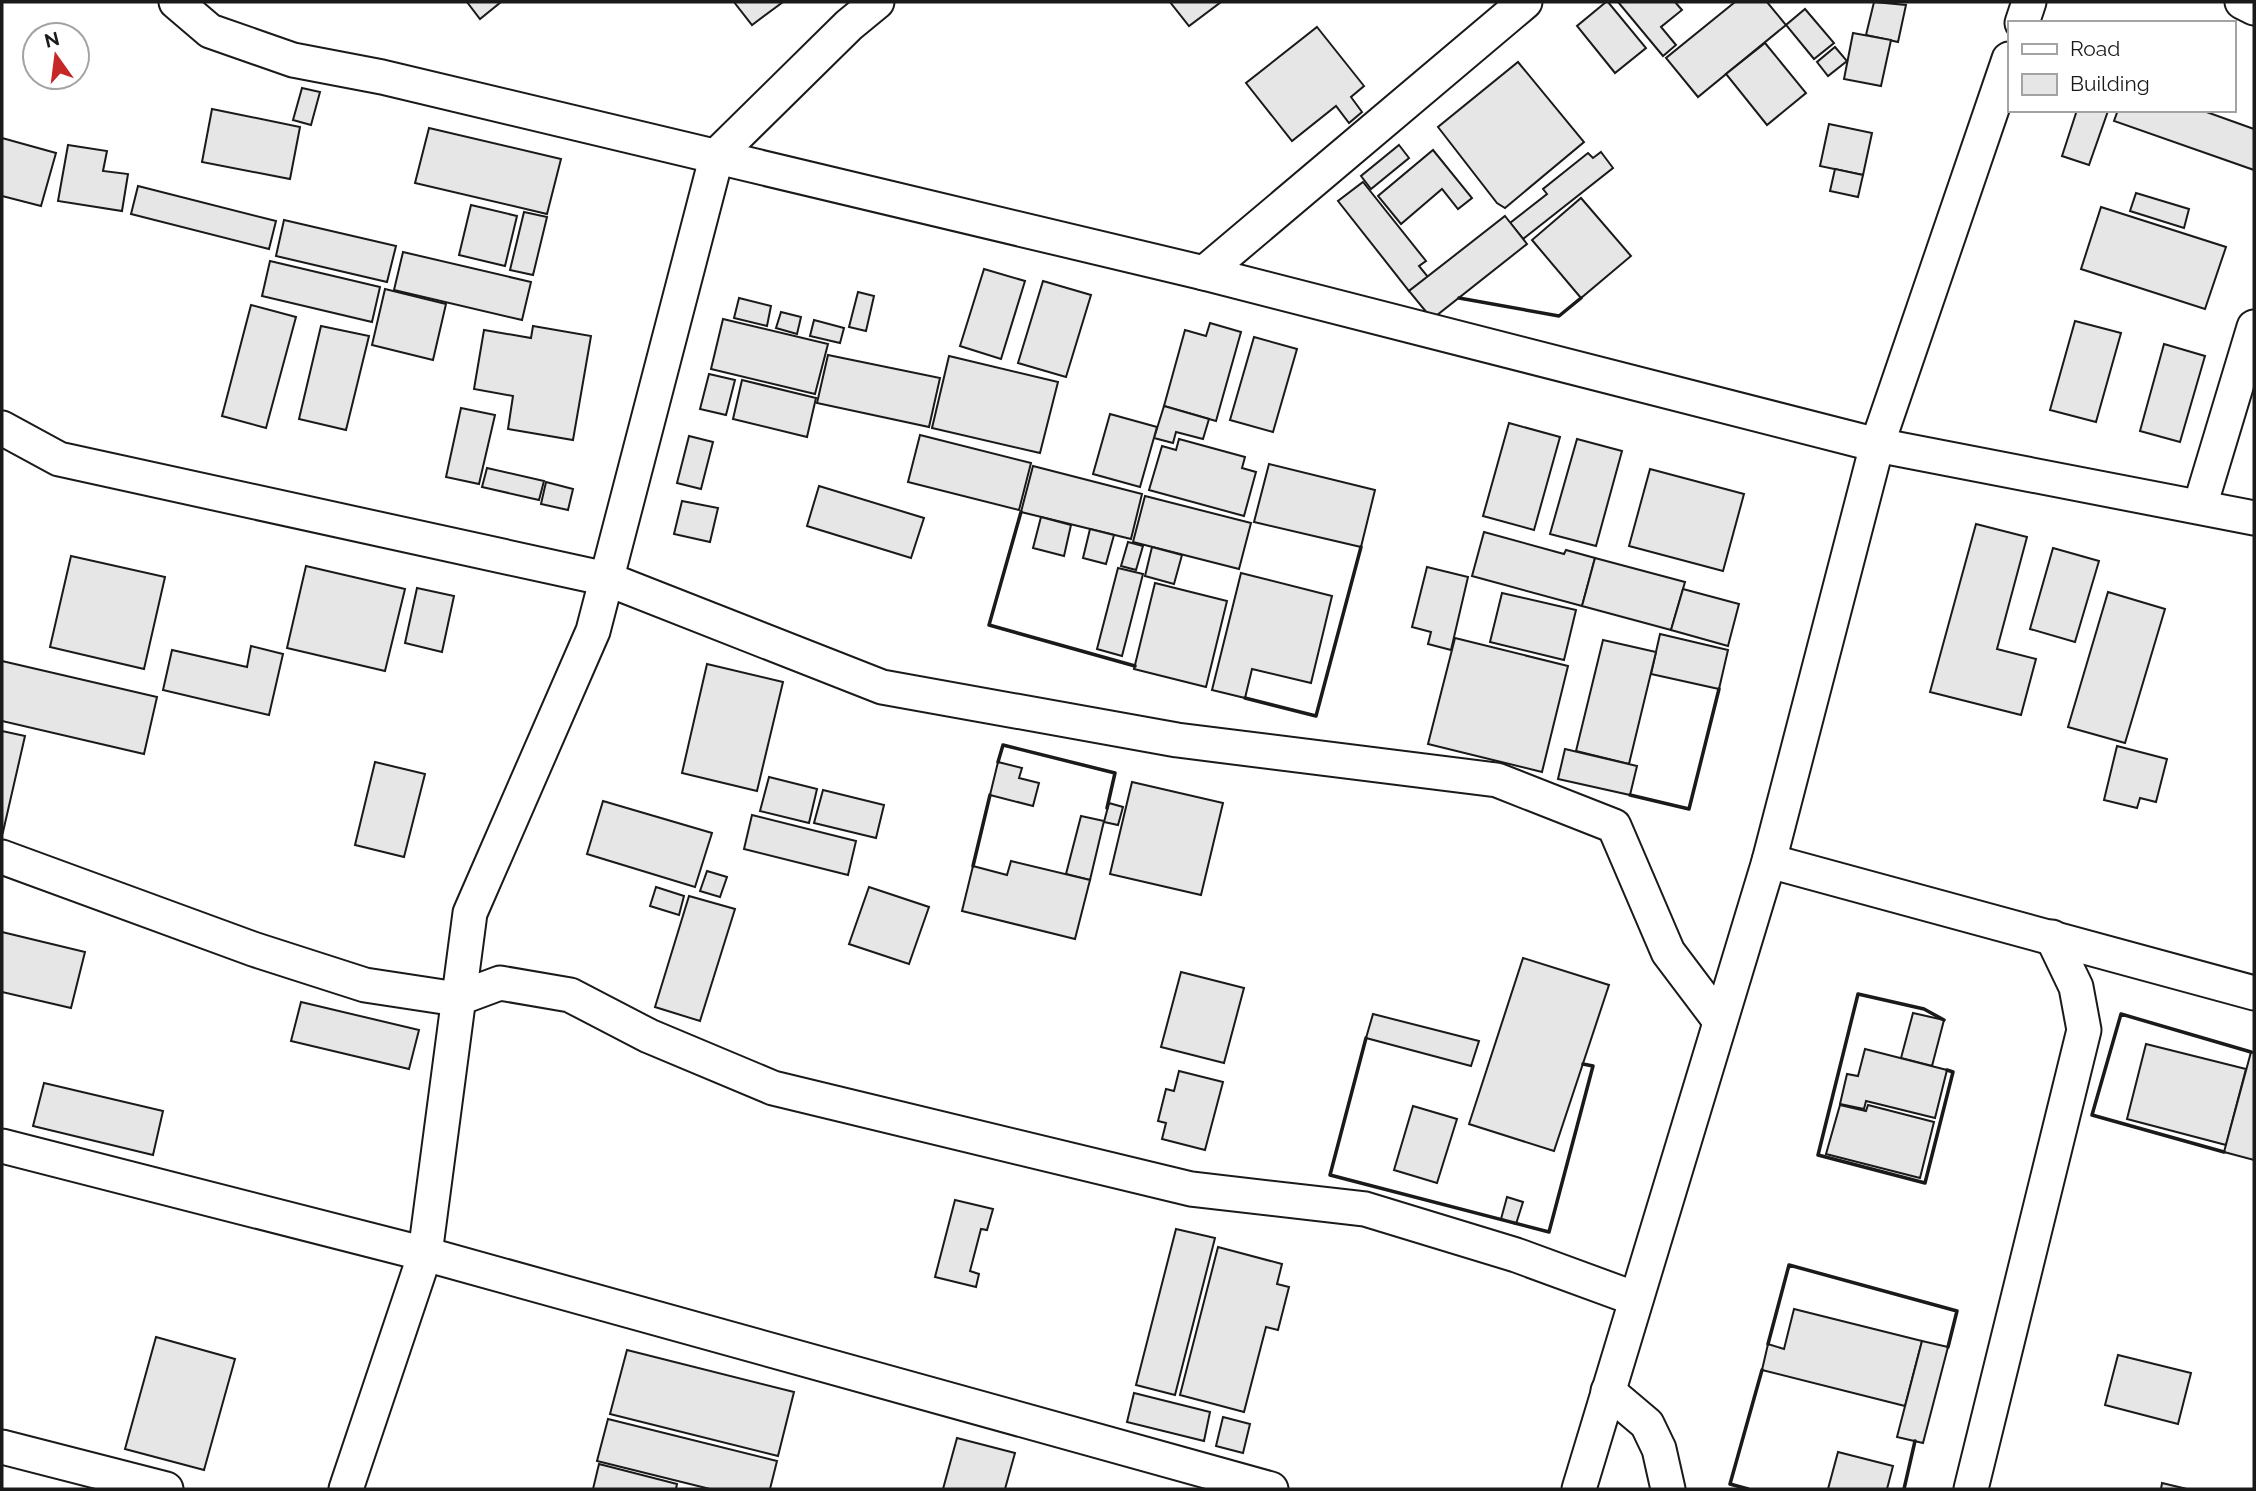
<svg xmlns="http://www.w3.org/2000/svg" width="2256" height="1491" font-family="Raleway,sans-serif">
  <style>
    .building { fill: #e6e6e6; stroke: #1a1a1a; stroke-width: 2 }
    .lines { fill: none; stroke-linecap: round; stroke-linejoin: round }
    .street-casing { stroke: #1a1a1a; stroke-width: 37 }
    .street { stroke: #fff; stroke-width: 33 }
    .wall { stroke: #1a1a1a; stroke-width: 3.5 }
  </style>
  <rect width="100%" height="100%" fill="#fff"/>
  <g class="building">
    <polygon points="467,2 501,2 480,19"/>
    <polygon points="734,2 783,2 752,25"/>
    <polygon points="1170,2 1221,2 1189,26"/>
    <polygon points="1606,2 1608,2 1646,48 1615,73 1577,26"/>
    <polygon points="1618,2 1675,2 1682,10 1661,27 1676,45 1663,56"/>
    <polygon points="1735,2 1767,2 1786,25 1698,97 1666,58"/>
    <polygon points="1874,2 1906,5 1898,42 1866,35"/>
    <polygon points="1805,9 1834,43 1814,59 1786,25"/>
    <polygon points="1317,27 1364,86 1351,97 1362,112 1349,123 1336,106 1292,141 1246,83"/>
    <polygon points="1853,33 1891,40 1881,86 1844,79"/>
    <polygon points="1765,43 1806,93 1767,125 1726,74"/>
    <polygon points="1835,47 1847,61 1828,76 1817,62"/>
    <polygon points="1518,62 1584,142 1505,208 1497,203 1438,127"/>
    <polygon points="302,88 320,92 311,125 293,120"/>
    <polygon points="212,109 300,127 290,179 202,162"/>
    <polygon points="2077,110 2108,111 2089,165 2062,156"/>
    <polygon points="2118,110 2201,110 2254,129 2254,170 2114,121"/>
    <polygon points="1829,124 1872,133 1863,175 1820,166"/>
    <polygon points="429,128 561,159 547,214 415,183"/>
    <polygon points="2,138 56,153 41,206 2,196"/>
    <polygon points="68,145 107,151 103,171 128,174 122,211 58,201"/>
    <polygon points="1399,145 1409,158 1371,189 1361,176"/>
    <polygon points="1433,150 1472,198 1458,209 1442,189 1401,224 1378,196"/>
    <polygon points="1601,152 1613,168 1523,239 1510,223 1547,194 1543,189 1588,153 1593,158"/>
    <polygon points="1835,169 1863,175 1858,197 1830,191"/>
    <polygon points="1363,182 1426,261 1419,266 1428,277 1409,291 1338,201"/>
    <polygon points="138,186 276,221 269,249 131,214"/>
    <polygon points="2136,193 2189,209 2184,228 2130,211"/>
    <polygon points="1581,198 1631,256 1581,298 1532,240"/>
    <polygon points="471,205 517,216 505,266 459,255"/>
    <polygon points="2101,207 2226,247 2205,309 2081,269"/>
    <polygon points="524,212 547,217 533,275 510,270"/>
    <polygon points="1505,216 1527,244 1432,319 1409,291"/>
    <polygon points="284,220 396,246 387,282 276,256"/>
    <polygon points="403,252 531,282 522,320 394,290"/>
    <polygon points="270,261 380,287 372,322 262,296"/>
    <polygon points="984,269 1025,281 1001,359 960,346"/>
    <polygon points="1043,281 1091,295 1066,377 1018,363"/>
    <polygon points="385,289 446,304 433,360 372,345"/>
    <polygon points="858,292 874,296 866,331 849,327"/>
    <polygon points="739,298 771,306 767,326 734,318"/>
    <polygon points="251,305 296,317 266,428 222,416"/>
    <polygon points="781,312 801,317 797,334 776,328"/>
    <polygon points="723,319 828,344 815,394 711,369"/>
    <polygon points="814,320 844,328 840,343 810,336"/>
    <polygon points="2075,321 2121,333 2096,422 2050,410"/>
    <polygon points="1210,323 1241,332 1216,421 1164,406 1185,330 1206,336"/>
    <polygon points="321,326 369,336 346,430 299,419"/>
    <polygon points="533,326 591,336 573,440 508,429 513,396 474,389 484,330 531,338"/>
    <polygon points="1254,337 1297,349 1273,432 1230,420"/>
    <polygon points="2164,344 2205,356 2180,442 2140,431"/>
    <polygon points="828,355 940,378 929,427 817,403"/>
    <polygon points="949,356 1058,382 1040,453 932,428"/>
    <polygon points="709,374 735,380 726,415 700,409"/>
    <polygon points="742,380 816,398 807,437 733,419"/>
    <polygon points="1164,406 1209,419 1203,439 1176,432 1173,443 1154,438"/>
    <polygon points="461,408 495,415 479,484 446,477"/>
    <polygon points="1110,414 1157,427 1140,487 1093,474"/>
    <polygon points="1509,423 1560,437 1534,530 1483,516"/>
    <polygon points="920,435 1031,463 1019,510 908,482"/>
    <polygon points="689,436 713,442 701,489 677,483"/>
    <polygon points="1179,439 1245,457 1242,468 1256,472 1244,516 1149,490 1162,446 1176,450"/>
    <polygon points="1577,439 1622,451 1596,546 1550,534"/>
    <polygon points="1269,464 1375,490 1361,547 1254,522"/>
    <polygon points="1033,466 1142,494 1131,539 1021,512"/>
    <polygon points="487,468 544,481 539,500 482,487"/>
    <polygon points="1650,469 1744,494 1723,571 1629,546"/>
    <polygon points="546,482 573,489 568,510 541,504"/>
    <polygon points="819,486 924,518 911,558 807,526"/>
    <polygon points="1145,496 1251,523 1239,569 1133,542"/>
    <polygon points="682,501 718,508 710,542 674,534"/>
    <polygon points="1041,517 1071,525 1064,556 1033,548"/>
    <polygon points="1976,524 2027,537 1997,649 2036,659 2021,715 1930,692"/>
    <polygon points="1090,529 1114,535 1106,564 1083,558"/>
    <polygon points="1484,532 1564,554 1566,550 1595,558 1582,606 1472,576"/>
    <polygon points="1128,542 1143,546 1136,570 1121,566"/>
    <polygon points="1152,547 1182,555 1174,584 1145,576"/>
    <polygon points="2053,548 2099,561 2075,642 2030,629"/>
    <polygon points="71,556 165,577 144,669 50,647"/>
    <polygon points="1595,558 1685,582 1671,630 1582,606"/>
    <polygon points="306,566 405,589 385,671 287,648"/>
    <polygon points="1427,567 1468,577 1451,650 1428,644 1431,632 1412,627"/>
    <polygon points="1118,568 1143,574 1122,656 1097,649"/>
    <polygon points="1241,573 1332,596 1311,683 1252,669 1245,698 1212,690"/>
    <polygon points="1155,583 1227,601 1206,687 1134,669"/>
    <polygon points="417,588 454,596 442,652 405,643"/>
    <polygon points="1683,589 1739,604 1728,646 1671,630"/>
    <polygon points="2108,592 2165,609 2125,743 2068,727"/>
    <polygon points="1502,593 1576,610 1564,660 1490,642"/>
    <polygon points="1660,634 1728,650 1719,689 1651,674"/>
    <polygon points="1455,638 1568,666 1542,772 1428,744"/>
    <polygon points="1603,640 1656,652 1629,764 1576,751"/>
    <polygon points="251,646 283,654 269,715 163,690 172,650 247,667"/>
    <polygon points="2,661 157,697 144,754 2,721"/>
    <polygon points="707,664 783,682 757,791 682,773"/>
    <polygon points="2,731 25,736 3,832 2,831"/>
    <polygon points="2117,746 2167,759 2156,802 2140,798 2137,808 2104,800"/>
    <polygon points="1565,749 1637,766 1630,795 1558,779"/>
    <polygon points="375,762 425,774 404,857 355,845"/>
    <polygon points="998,762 1022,768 1019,778 1039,783 1033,806 990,795"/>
    <polygon points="769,777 817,789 809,823 760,811"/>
    <polygon points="1132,782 1223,803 1201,895 1110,874"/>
    <polygon points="823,790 884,805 876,838 814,823"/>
    <polygon points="603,801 712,833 695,887 587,854"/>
    <polygon points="1109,803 1123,807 1118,825 1104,822"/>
    <polygon points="752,815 856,841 848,875 744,849"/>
    <polygon points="1081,816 1104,821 1090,880 1066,874"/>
    <polygon points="1011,861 1090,880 1075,939 962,911 973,866 1007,875"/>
    <polygon points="707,871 727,877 720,897 700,891"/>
    <polygon points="656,887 684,896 679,915 650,906"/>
    <polygon points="869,887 929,907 909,964 849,944"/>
    <polygon points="689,896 735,909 700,1021 655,1007"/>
    <polygon points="2,932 85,952 71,1008 2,992"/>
    <polygon points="1523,958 1609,985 1554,1151 1469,1124"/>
    <polygon points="1181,972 1244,988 1224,1063 1161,1047"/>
    <polygon points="301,1002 419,1030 409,1069 291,1041"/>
    <polygon points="1913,1013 1944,1020 1932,1066 1901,1058"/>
    <polygon points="1373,1014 1479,1041 1471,1066 1366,1038"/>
    <polygon points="2146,1044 2246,1069 2226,1145 2127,1119"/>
    <polygon points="1865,1049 1947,1070 1935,1118 1866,1101 1864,1109 1840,1104 1847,1074 1858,1076"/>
    <polygon points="2251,1052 2254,1053 2254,1160 2224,1152"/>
    <polygon points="1179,1071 1223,1082 1205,1150 1162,1139 1166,1123 1158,1121 1166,1089 1174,1091"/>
    <polygon points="44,1083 163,1111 153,1155 33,1126"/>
    <polygon points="1840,1105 1866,1111 1868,1105 1934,1122 1920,1178 1826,1154"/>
    <polygon points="1413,1106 1457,1119 1437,1183 1394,1170"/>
    <polygon points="1507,1197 1523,1202 1516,1224 1501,1219"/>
    <polygon points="955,1200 993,1209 987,1230 981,1229 970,1271 979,1274 976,1287 935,1277"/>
    <polygon points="1176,1229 1215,1238 1175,1395 1136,1385"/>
    <polygon points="1218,1247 1282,1264 1277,1284 1289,1287 1278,1330 1266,1327 1244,1412 1180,1395"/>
    <polygon points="1794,1309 1922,1341 1905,1406 1762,1370 1768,1344 1784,1349"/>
    <polygon points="156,1337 235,1359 204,1470 125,1449"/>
    <polygon points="1922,1341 1948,1347 1923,1443 1897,1437"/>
    <polygon points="627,1350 794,1392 778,1456 610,1414"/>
    <polygon points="2118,1355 2191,1373 2178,1424 2105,1405"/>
    <polygon points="1134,1393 1210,1412 1204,1441 1127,1422"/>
    <polygon points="1223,1417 1250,1424 1243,1453 1216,1446"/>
    <polygon points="608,1419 777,1461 770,1489 710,1489 597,1461"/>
    <polygon points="957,1438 1015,1453 1005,1489 943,1489"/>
    <polygon points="1838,1452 1893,1466 1887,1489 1828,1489"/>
    <polygon points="599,1464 677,1484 676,1489 593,1489"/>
    <polygon points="2162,1483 2187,1489 2161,1489"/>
  </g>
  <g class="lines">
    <g class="street-casing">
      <g id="street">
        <polyline points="176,2 210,31 293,60 382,77 1204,273 1877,445 2254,518"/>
        <polyline points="2242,2 2254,8"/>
        <polyline points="2022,23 2029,2"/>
        <polyline points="1204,273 1525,2"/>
        <polyline points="2,428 59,459 607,579 882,687 1177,740 1497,780 1614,826 1668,952 1720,1021"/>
        <polyline points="2200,506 2254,327"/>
        <polyline points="2,857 253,949 365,985 457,999 500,983 570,995 649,1036 773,1088 1191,1189 1365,1209 1516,1255 1636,1299"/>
        <polyline points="1769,861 2254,993"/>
        <polyline points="2,1146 425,1254 1271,1489"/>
        <polyline points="1608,1391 1647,1424 1659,1449 1668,1489"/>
        <polyline points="2,1447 166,1489"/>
        <polyline points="346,1489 425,1254 470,913 593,631 717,155 849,25 877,2"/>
        <polyline points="1579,1489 1769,861 1877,445 2009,59"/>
        <polyline points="1971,1489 2084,1030 2076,987 2052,937"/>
      </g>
    </g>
    <use href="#street" class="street"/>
    <g class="wall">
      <polyline points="1459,298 1559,316 1581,298"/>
      <polyline points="1021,512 989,625 1135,666"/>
      <polyline points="1245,698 1316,716 1361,547"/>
      <polyline points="998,762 1003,745 1115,773 1107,808"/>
      <polyline points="1630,795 1689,809 1719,689"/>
      <polyline points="973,866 990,795"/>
      <polyline points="1944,1020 1924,1009 1858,994 1818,1155 1925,1183 1953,1072 1947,1070"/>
      <polyline points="1366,1038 1330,1175 1549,1232 1593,1066 1583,1064"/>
      <polyline points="2224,1152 2092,1115 2121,1014 2251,1052"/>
      <polyline points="1768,1344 1789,1265 1957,1311 1948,1347"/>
      <polyline points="1748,1489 1730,1484 1762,1370"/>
      <polyline points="1904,1489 1915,1441"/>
    </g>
  </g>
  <rect width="2256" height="1491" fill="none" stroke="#1a1a1a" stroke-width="7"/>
  <rect x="2008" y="21" width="228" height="91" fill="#ffffff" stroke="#a3a3a3" stroke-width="2"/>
  <rect x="2022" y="44" width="35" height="10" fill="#ffffff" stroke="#a3a3a3" stroke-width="2"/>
  <text x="2070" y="56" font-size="21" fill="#1a1a1a">Road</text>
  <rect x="2022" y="74" width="35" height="21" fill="#e6e6e6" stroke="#a3a3a3" stroke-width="2"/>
  <text x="2070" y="91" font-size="21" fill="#1a1a1a">Building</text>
  <g transform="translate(56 56) rotate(346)"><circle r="33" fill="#ffffff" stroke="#a3a3a3" stroke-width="2"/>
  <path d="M0-5L12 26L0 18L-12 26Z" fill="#c62828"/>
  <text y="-10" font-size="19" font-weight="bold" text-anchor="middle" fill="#1a1a1a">N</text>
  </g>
</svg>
